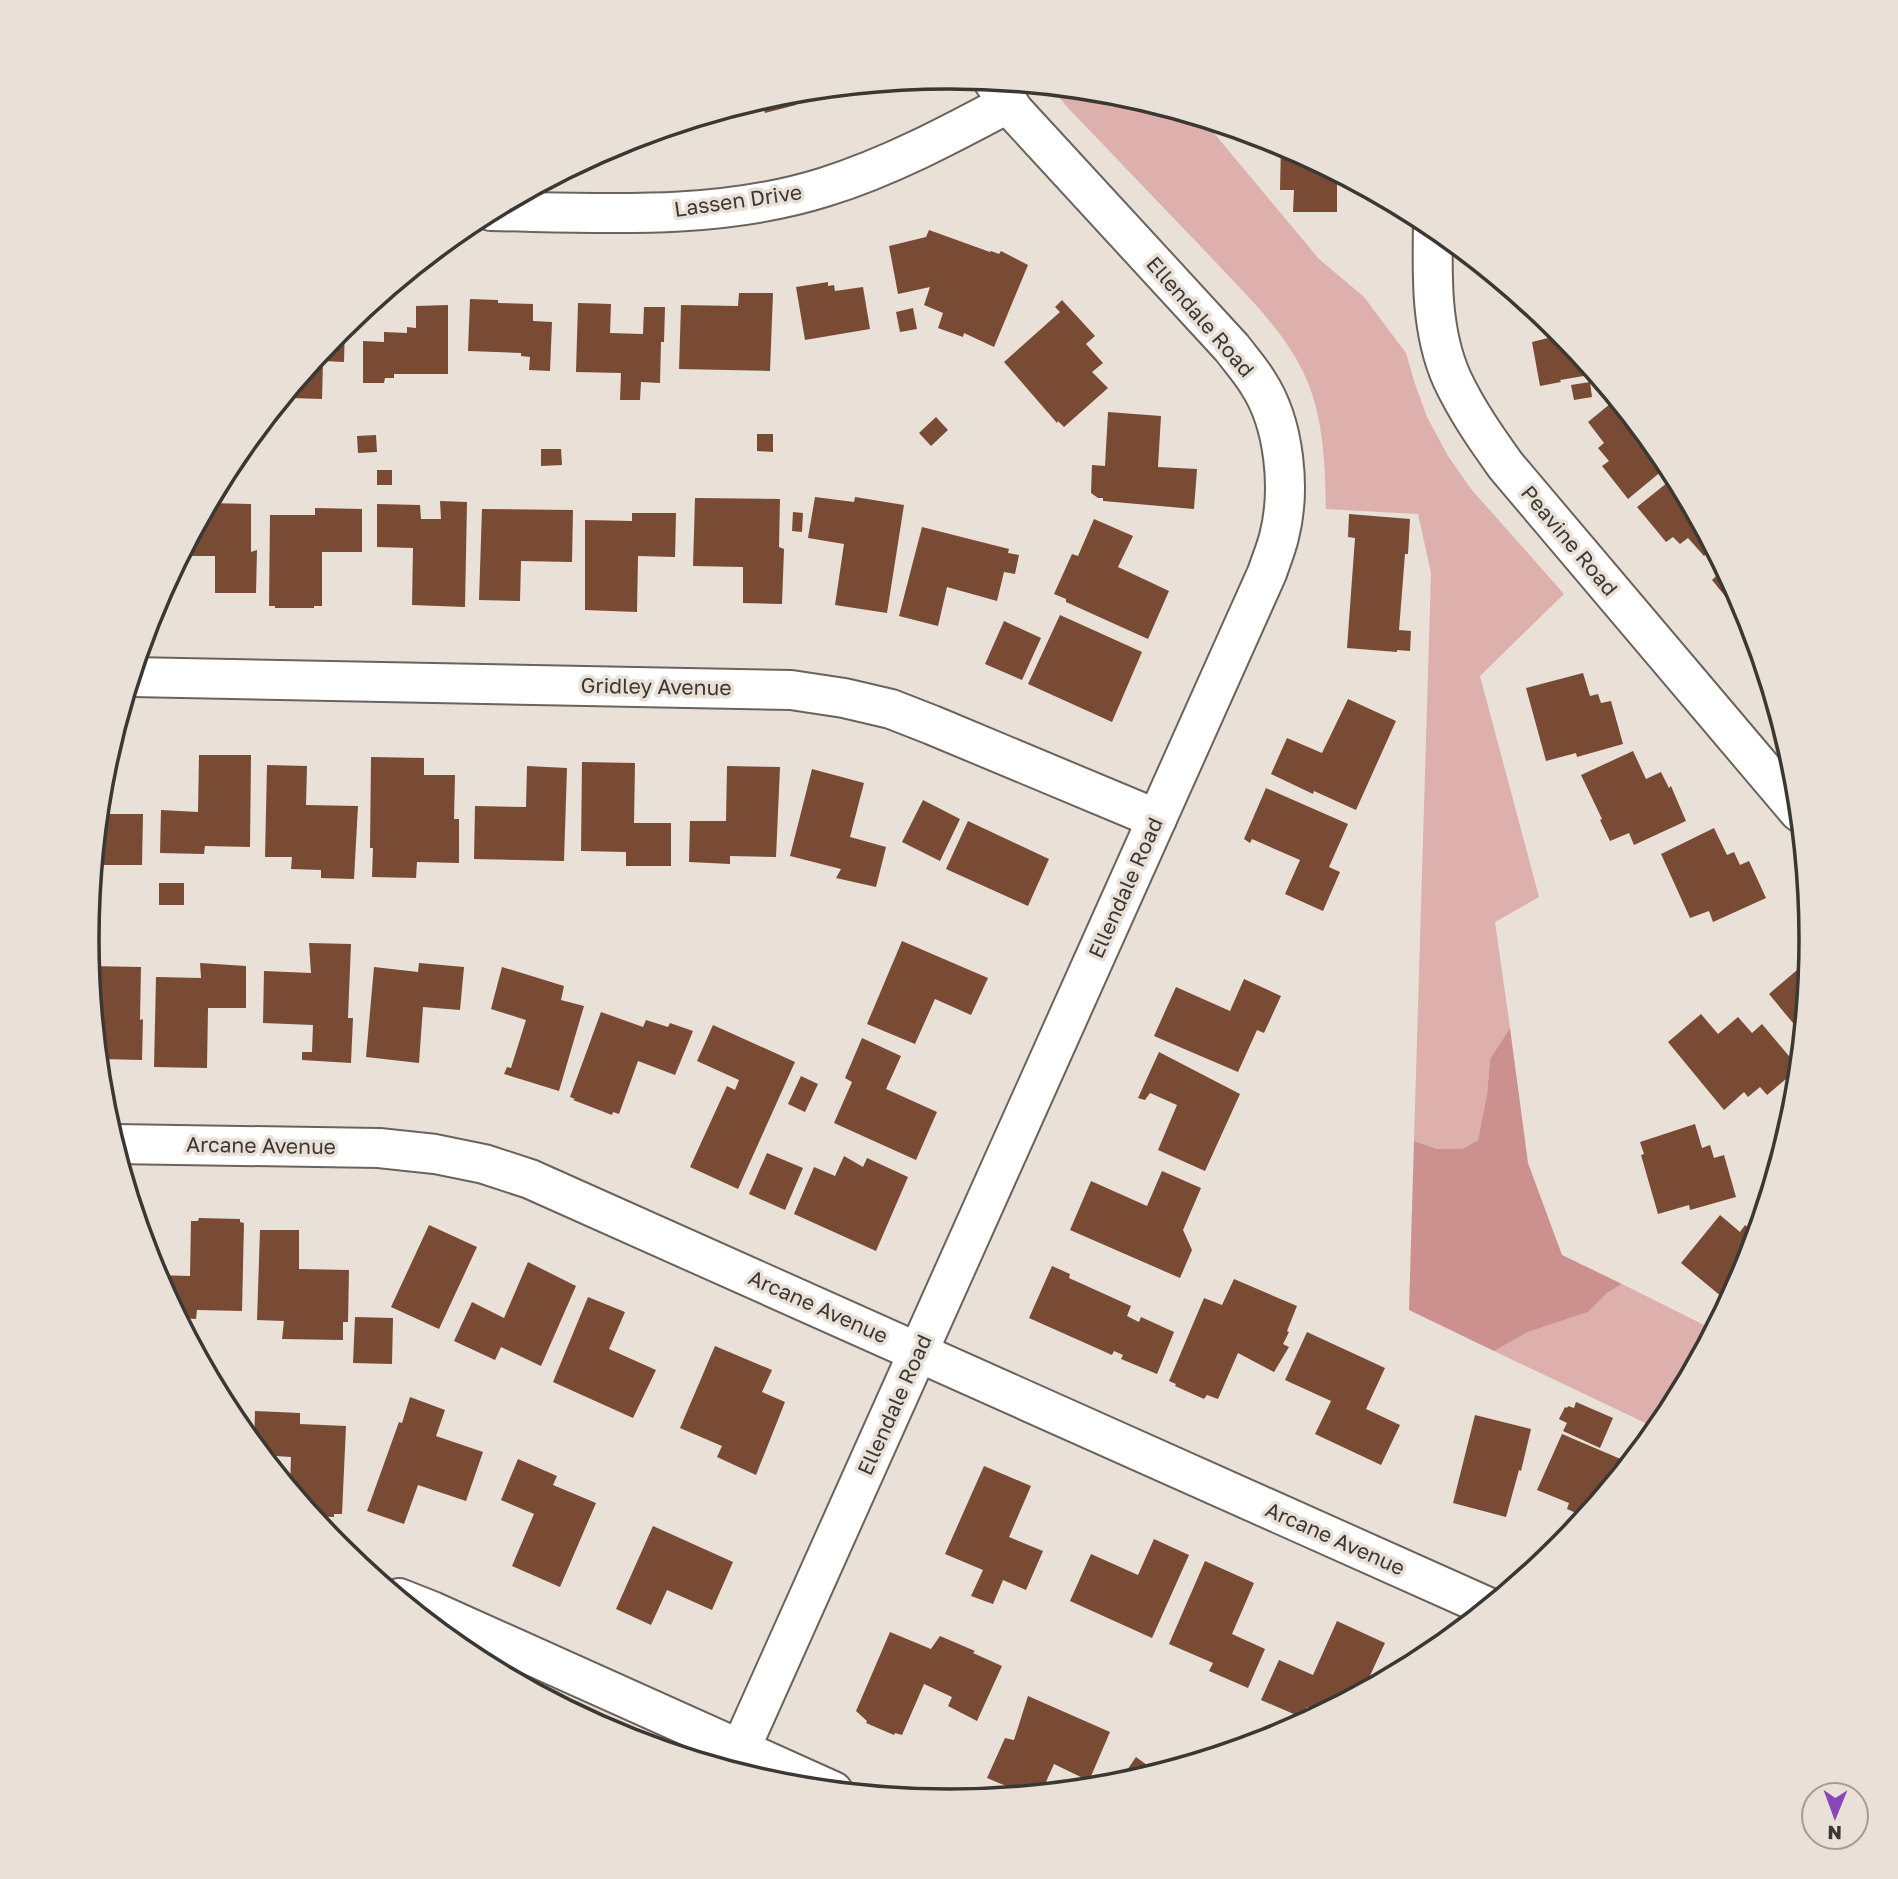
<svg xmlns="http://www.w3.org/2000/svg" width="1898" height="1879" font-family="'Golos Text',sans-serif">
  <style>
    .green { fill: #ddafad }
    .forest { fill: #cc908e }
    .building { fill: #7a4b34 }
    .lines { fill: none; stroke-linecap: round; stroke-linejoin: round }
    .minor-casing { stroke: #6b635b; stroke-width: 42 }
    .minor { stroke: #fff; stroke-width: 38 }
    .labels { text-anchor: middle; stroke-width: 7; stroke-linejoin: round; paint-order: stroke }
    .street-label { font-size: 21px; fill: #3b3834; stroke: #e9e0d7 }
    .rim { fill: none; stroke: #3b3834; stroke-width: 3.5 }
  </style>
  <rect width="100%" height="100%" fill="#e9e0d7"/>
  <g class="green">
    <path d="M 1051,87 L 1118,94 L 1203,120 L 1319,259 L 1364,297 L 1406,353 L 1415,384 L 1427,417 L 1448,456 L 1471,489 L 1564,594 L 1480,676 L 1539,897 L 1495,922 L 1510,1028 L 1490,1059 L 1487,1094 L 1478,1140 L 1462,1149 L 1439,1149 L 1414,1141 L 1431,573 L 1418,514 L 1326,509 C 1325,464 1324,420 1306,378 C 1285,330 1243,292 1208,254 C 1161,205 1115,157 1068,108 Z"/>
    <polygon points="1622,1284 1714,1330 1666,1419 1658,1429 1494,1351 1528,1332 1588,1312 1607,1293"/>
  </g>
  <polygon class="forest" points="1510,1028 1528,1163 1562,1255 1622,1284 1607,1293 1588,1312 1528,1332 1494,1351 1409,1310 1414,1141 1438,1149 1462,1149 1478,1140 1487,1094 1490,1059"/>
  <g class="building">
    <polygon points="846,87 848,88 814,98 812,91"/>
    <polygon points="792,92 796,105 765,113 761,100 781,94"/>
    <polygon points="1281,144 1356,184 1337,184 1337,212 1293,212 1294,190 1280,190"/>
    <polygon points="929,230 990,252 991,251 999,254 1001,251 1028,265 994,347 964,333 963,337 938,328 943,313 924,305 930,287 898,294 889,246 926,237"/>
    <polygon points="828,282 828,286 834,285 835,291 863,287 870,329 805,340 796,287"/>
    <polygon points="739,293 773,293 770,371 679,369 681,305 738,306"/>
    <polygon points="470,299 498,300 498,303 533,304 533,321 552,322 550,371 529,370 530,357 521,356 521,353 468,351"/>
    <polygon points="1062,300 1095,336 1086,344 1103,363 1092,372 1108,388 1064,427 1058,421 1057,423 1004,362 1060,312 1055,307"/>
    <polygon points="578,303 611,304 610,333 643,334 644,307 665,307 664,342 661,342 660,383 641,382 640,400 620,400 621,373 576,372"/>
    <polygon points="448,305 448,374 394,374 394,378 385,378 384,383 363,383 363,341 384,342 384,332 407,333 407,327 416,328 416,306"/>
    <polygon points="913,308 917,329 900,332 896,312"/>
    <polygon points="1545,318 1559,330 1595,374 1560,380 1561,382 1540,386 1532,342 1548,338"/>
    <polygon points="345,325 344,362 323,361 322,399 290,398 291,389"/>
    <polygon points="1590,382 1592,397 1574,400 1571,385"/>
    <polygon points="1616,399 1669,465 1628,499 1602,466 1609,461 1598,448 1604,443 1588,422"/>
    <polygon points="1108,412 1161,416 1158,467 1197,469 1194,509 1103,501 1103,498 1098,498 1091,493 1092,465 1105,466"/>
    <polygon points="936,417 948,430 931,446 919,433"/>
    <polygon points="757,434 773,434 773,452 757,451"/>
    <polygon points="376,435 377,452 358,453 357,436"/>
    <polygon points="541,449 561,449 562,465 541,466"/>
    <rect x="377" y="470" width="15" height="15"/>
    <polygon points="1673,478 1677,480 1713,548 1704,556 1688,538 1680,544 1673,537 1666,542 1637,507"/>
    <polygon points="815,497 854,502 855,497 904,505 887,613 835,605 844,544 808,538"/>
    <polygon points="695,498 780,499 779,547 784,549 782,604 743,603 743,567 693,566"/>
    <polygon points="440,501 467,502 465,607 412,605 413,548 377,547 377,504 420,505 421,519 441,519"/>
    <polygon points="209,503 251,504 251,552 257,550 256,593 215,593 215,556 181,556"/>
    <polygon points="315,508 362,509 362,552 322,552 322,606 314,606 314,608 275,608 275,606 269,606 270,515 315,515"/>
    <polygon points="482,509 573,510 572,562 521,561 520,601 479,600"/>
    <polygon points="793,512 803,513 802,532 792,531"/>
    <polygon points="632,513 676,513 675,557 638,556 637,612 585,610 585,520 632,521"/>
    <polygon points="1349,514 1410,519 1408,554 1405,554 1399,630 1411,631 1410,651 1397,650 1397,652 1347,648 1355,538 1348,537"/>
    <polygon points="1094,519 1133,536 1118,567 1169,591 1148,639 1066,602 1066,599 1054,594 1072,554 1078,556"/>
    <polygon points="922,527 1009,549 1008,553 1019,555 1015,574 1004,572 997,601 947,587 938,626 899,616"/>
    <polygon points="1724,569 1744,605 1737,611 1712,580"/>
    <polygon points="1060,615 1142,652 1112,722 1028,684"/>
    <polygon points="1004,621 1041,638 1022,680 985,664"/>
    <polygon points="1583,673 1590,696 1598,694 1601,703 1611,701 1623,744 1577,757 1576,753 1546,761 1526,688"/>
    <polygon points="1348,699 1396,721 1356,810 1314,791 1313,794 1271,774 1287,738 1322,753"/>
    <polygon points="1633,751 1646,779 1661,772 1669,788 1671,786 1686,821 1634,845 1629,833 1610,841 1600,820 1602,819 1581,775"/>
    <polygon points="199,755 251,755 250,847 205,846 204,854 160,853 161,810 198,812"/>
    <polygon points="371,757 424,758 424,775 455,775 454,819 459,819 459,863 417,862 416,878 372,877 373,848 370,848"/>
    <polygon points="106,760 107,814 143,814 142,865 100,865 100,844 96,844 103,771"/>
    <polygon points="582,762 635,763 634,823 671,823 671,866 626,866 626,852 581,851"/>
    <polygon points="267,765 307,766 306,805 358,806 354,879 321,878 321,870 291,869 292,857 265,857"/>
    <polygon points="527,766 567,768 564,861 474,859 475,806 526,807"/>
    <polygon points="727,766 780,767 776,857 730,856 730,864 689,862 690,821 726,821"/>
    <polygon points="812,769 864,783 850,837 886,847 876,887 836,878 841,869 790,856"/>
    <polygon points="1266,788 1348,824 1329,867 1340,872 1323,911 1285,894 1300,860 1252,839 1250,843 1244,839"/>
    <polygon points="923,800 960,819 940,861 902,842"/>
    <polygon points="968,821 1049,859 1028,906 946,869"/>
    <polygon points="1714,828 1727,855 1734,852 1740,865 1749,861 1766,898 1713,922 1709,911 1690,918 1661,854"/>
    <rect x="159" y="883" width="25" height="22"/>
    <polygon points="902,941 988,978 971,1015 935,999 915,1044 867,1024"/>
    <polygon points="309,943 351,944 348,1018 353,1018 351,1063 302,1060 302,1052 312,1052 313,1025 263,1023 264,971 311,973"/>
    <polygon points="1810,959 1807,987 1802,1034 1769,994"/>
    <polygon points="200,963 246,966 246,1008 208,1008 207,1068 154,1067 156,977 201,978"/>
    <polygon points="419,963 464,967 460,1010 423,1007 419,1063 366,1057 374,967 418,972"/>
    <polygon points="89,966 141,967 140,1020 143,1019 142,1060 101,1059 103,1020 94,1020"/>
    <polygon points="502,967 564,986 561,1000 584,1006 559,1091 504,1074 507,1067 511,1068 526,1020 491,1009"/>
    <polygon points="1244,979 1281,996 1264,1033 1257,1030 1238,1072 1154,1036 1176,987 1230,1011"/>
    <polygon points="601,1012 643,1027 646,1020 668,1027 670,1023 693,1031 675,1075 638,1061 619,1114 613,1112 612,1115 573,1100 575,1099 570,1097"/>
    <polygon points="1701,1014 1718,1034 1738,1017 1752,1033 1762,1024 1799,1068 1767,1095 1760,1087 1748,1097 1744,1092 1724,1110 1668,1042"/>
    <polygon points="713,1025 795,1062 738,1189 690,1167 727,1086 735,1090 739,1080 697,1061"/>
    <polygon points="862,1038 901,1056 886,1089 937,1112 916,1160 834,1123 852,1082 845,1078"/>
    <polygon points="1159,1052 1240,1094 1205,1171 1158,1150 1177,1105 1150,1093 1145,1100 1138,1098"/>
    <polygon points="801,1076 818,1084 805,1112 788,1104"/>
    <polygon points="1695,1124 1702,1148 1710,1145 1714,1158 1724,1155 1736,1197 1690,1210 1689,1205 1658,1214 1641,1155 1644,1154 1640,1142"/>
    <polygon points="767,1153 803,1168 785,1210 749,1194"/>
    <polygon points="844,1156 863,1167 867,1158 908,1177 876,1251 794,1214 814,1167 835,1176"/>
    <polygon points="1162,1171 1201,1188 1183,1230 1192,1250 1180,1278 1070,1230 1091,1181 1147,1206"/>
    <polygon points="1720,1215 1740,1232 1745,1225 1752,1231 1761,1221 1746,1270 1728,1302 1681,1263"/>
    <polygon points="199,1218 240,1219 240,1222 244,1223 242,1311 197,1310 196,1319 178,1318 155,1275 190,1276 191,1221 198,1221"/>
    <polygon points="429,1225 477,1247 439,1329 391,1307"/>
    <polygon points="260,1230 299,1230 299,1269 349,1270 348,1322 343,1322 343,1340 282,1339 284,1321 257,1320"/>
    <polygon points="528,1262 576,1286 541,1366 501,1347 495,1360 454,1341 472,1302 504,1318"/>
    <polygon points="1052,1266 1070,1274 1069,1278 1131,1306 1127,1316 1139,1322 1141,1317 1174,1332 1157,1374 1121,1359 1123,1355 1114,1351 1112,1355 1029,1318"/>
    <polygon points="1234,1279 1297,1306 1287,1331 1289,1332 1283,1344 1289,1347 1274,1372 1238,1353 1218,1399 1207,1395 1204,1399 1175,1386 1176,1384 1169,1381 1204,1298 1222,1305"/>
    <polygon points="588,1297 625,1312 609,1349 656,1370 633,1418 553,1382"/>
    <polygon points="355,1317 393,1318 392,1364 353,1363"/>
    <polygon points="1307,1332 1385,1368 1366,1409 1400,1425 1381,1465 1315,1434 1331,1401 1285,1380"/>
    <polygon points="715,1346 772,1370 762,1392 785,1402 756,1475 717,1457 722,1446 680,1428"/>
    <polygon points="410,1397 445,1410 436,1436 483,1452 466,1501 418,1485 404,1524 367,1511 399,1422 402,1423"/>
    <polygon points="1576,1402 1613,1418 1600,1448 1563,1431 1567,1423 1559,1419 1565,1407 1567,1408 1568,1406 1574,1408"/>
    <polygon points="255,1411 300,1413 300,1424 346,1426 342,1514 334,1514 334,1517 312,1516 290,1489 291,1457 262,1455 254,1445"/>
    <polygon points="1475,1415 1531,1429 1521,1471 1519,1470 1506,1517 1453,1503"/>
    <polygon points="1562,1434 1630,1463 1582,1521 1583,1516 1567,1509 1569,1503 1537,1490"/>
    <polygon points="518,1459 557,1476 553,1485 596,1503 560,1587 512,1566 534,1514 501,1500"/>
    <polygon points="984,1466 1031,1486 1009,1537 1043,1551 1026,1590 1003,1580 993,1604 971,1596 983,1570 945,1554"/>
    <polygon points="653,1526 733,1562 712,1610 667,1590 651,1625 616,1609"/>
    <polygon points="1154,1539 1189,1555 1152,1638 1070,1601 1091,1554 1138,1575"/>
    <polygon points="1205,1561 1254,1583 1232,1634 1265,1649 1248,1688 1209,1671 1213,1663 1169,1644"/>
    <polygon points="1337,1621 1385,1643 1363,1691 1322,1714 1307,1707 1303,1718 1261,1700 1279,1660 1313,1675"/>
    <polygon points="890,1632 931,1649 940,1636 975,1651 973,1653 1002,1666 977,1721 948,1706 952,1697 924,1684 902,1735 895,1733 894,1735 866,1723 867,1721 856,1711"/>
    <polygon points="1028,1696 1110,1732 1089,1781 1054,1764 1041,1793 1025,1794 987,1778 1005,1738 1014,1740"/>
    <polygon points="1136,1757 1158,1773 1116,1786"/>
  </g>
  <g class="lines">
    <g class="minor-casing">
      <g id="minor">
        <path d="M 491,211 C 602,213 717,221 825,187 C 889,167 949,135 1009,103"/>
        <path d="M 1433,226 C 1432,277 1431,332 1452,379 C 1467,411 1486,438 1506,466 L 1799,812"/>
        <polyline points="132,677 791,690 844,698 891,709 932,725 1157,819"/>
        <polyline points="114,1144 379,1148 435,1154 484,1164 530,1179 1488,1607"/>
        <polyline points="399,1598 432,1611 833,1791"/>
        <path d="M 731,1770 L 1267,573 C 1271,561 1276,549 1279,537 C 1291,490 1285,424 1258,383 C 1251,371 1241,360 1232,348 L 1014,111 L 993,81"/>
      </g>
    </g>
    <use href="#minor" class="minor"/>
  </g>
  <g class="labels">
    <g class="street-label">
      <text transform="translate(738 201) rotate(-8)" y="7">Lassen Drive</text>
      <text transform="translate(1200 317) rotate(49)" y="7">Ellendale Road</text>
      <text transform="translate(1569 541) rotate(50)" y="7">Peavine Road</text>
      <text transform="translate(656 687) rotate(1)" y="7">Gridley Avenue</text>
      <text transform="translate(1126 888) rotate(-66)" y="7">Ellendale Road</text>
      <text transform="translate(261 1146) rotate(1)" y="7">Arcane Avenue</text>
      <text transform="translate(818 1307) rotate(24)" y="7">Arcane Avenue</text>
      <text transform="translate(895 1405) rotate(-66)" y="7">Ellendale Road</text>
      <text transform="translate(1335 1539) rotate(24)" y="7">Arcane Avenue</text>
    </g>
  </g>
  <path d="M0 0H1898V1879H0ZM99 939a850 850 0 1 1 1700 0a850 850 0 1 1-1700 0Z" fill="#e9e0d7" fill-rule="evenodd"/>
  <path class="rim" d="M99 939a850 850 0 1 1 1700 0a850 850 0 1 1-1700 0Z"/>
  <g transform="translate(1835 1816) rotate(181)"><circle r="33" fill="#e9e0d7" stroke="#a39d96" stroke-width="2"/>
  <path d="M0-5L12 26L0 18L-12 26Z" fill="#8b46ba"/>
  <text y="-10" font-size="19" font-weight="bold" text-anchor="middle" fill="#3b3834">N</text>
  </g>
</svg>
